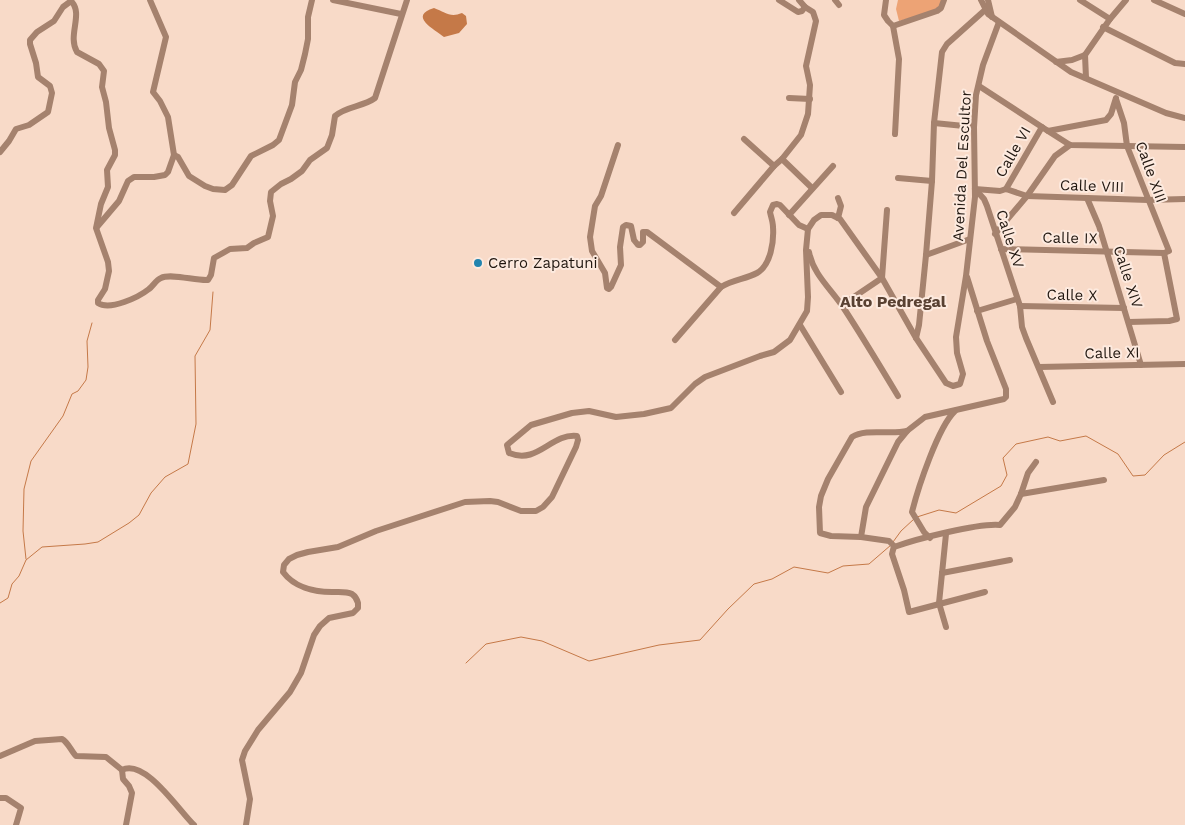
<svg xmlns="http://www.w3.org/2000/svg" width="1185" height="825" font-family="'Work Sans',sans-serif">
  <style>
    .green { fill: #eda375 }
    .water { fill: #c57948 }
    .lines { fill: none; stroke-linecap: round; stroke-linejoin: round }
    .stream { stroke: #c57948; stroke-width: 1 }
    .minor { stroke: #a5826e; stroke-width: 6 }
    .poi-dot { fill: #2284af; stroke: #fdeadf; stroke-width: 2 }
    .labels { text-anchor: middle; stroke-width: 4; stroke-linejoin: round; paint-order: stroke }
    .street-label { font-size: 15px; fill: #20160f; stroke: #fdeadf }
    .poi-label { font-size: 15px; fill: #20160f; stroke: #fdeadf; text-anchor: start }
    .neighbourhood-label { font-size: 16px; font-weight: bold; fill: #594132; stroke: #fdeadf }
  </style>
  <rect width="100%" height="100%" fill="#f8dac8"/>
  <polygon class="green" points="898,0 945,0 943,9 899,21 896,9"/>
  <path class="water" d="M 434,8 C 445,12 450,18 462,13 L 466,16 L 467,24 L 459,33 L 444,37 C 434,29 408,16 434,8 Z"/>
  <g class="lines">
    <g class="stream">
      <polyline points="917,517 939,510 956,513 1001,486 1007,475 1003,458 1016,444 1048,437 1060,441 1086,436 1118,454 1133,476 1145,475 1164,455 1185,442"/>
      <polyline points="893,542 901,531 914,519"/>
      <polyline points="26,559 23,531 24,489 31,461 63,416 72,394 78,391 86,380 88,367 87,341 92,323"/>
      <polyline points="0,603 8,598 12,584 19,576 26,560 42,547 85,544 98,542 129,523 139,515 151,493 165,477 188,464 196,424 195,356 210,330 213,292"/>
      <polyline points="466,663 486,644 521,637 542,641 589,661 659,645 700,640 728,609 754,584 772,579 794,567 828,573 843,566 869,564 891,545"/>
    </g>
    <g class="minor">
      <polyline points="150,0 166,37 153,92 160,101 168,117 174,155"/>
      <polyline points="333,0 401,14"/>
      <polyline points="779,0 798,12 802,11 805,7 799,0"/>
      <polyline points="835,0 839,5"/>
      <polyline points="886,0 884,15 888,21 893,26 899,59 895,134"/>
      <polyline points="981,0 988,14 1071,72 1166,113 1185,118"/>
      <polyline points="988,0 992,17"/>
      <polyline points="1080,0 1110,19"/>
      <polyline points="1154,0 1185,14"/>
      <polyline points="893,26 937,11 941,8 944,0"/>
      <polyline points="1103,27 1175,63 1185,64"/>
      <polyline points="1085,55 1086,78"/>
      <polyline points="1056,62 1072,60 1085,55 1110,19 1126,0"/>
      <polyline points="979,86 1048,131 1106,120 1111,114 1116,98"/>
      <polyline points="789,98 810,99"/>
      <polyline points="934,123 974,127"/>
      <polyline points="1048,131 1070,145 1185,147"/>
      <polyline points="744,139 774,166"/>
      <polyline points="618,145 601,196 595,206 590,237 592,251 605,273 607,288 609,289 611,287 621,265 620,247 623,227 626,225 631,226 634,240 638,245 640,245 643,242 643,232 647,232 721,287"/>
      <path d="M 0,152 L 9,141 L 16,129 L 29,125 L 48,112 L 52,93 L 50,86 L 38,77 L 36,63 L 30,44 L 30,40 L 37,32 L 54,21 L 63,7 L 71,1 C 84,14 67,35 77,52 L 99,64 L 104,71 L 102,87 L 106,102 L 109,128 L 115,150 L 115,155 L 107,170 L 108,187 L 101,204 L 96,228 L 108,262 L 109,271 L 105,289 L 98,300 L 98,303 C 110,311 139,297 149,289 C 153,286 156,280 161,278 C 171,273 196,281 208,280 L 211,275 L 214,258 L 230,249 L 247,248 L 254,243 L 268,237 L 273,216 L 270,201 L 271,192 L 281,184 L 291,179 L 302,171 L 310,160 L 327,148 L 332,135 L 335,116 C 346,106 363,107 375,98 L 407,0"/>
      <polyline points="782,159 812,188"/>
      <polyline points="898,178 932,181"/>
      <polyline points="975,189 984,199 987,206 1020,306 1022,327 1026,338 1053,402"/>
      <polyline points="975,189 1000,191 1006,189 1027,196 1148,200 1185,199"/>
      <polyline points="1006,189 1042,127"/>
      <polyline points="838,198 841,206 838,218"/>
      <polyline points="1087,198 1099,226 1141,365"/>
      <polyline points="734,213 774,166 782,159 801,135 808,114 810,85 806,66 816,21 813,12 805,7"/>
      <polyline points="789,215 833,166"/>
      <polyline points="97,227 119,201 128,181 134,177 154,177 165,175 168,172 174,155 178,157 189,176 205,186 213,189 225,190 232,185 251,156 273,145 279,140 292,105 295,82 301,70 305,54 308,39 308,17 312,0"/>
      <polyline points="995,234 1027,196 1055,156 1070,145"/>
      <polyline points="1001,249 1164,253 1169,251 1127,146 1124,123 1116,99"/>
      <path d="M 809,252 C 813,274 831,289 843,307 C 862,336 880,366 898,396"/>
      <polyline points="926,255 970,239"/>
      <polyline points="967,277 987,341 1006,389 1006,397 1004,399 925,417 907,431 898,442 866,507 861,537 889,541 894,546 892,554 904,590 909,612 985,592"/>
      <polyline points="882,278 887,210"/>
      <polyline points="842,305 882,278"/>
      <polyline points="1020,306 1124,308"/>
      <polyline points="977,311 1017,299"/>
      <polyline points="1129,322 1169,321 1177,319 1164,253"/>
      <polyline points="800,325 841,392"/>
      <polyline points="916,338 919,325 926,255 932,181 934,123 942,52 947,44 985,10"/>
      <path d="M 675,340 L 721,287 C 732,280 746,279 757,273 C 771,265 774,241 773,227 C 773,222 771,217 770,212 L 773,205 L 777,204 L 780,205 L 799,225 L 808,229"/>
      <polyline points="1039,367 1185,364"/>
      <polyline points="1021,494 1104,480"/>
      <path d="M 861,537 L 831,536 L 820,533 L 819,507 L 821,496 L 828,479 L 852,437 C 866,428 890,435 907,431"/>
      <path d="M 930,538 L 924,532 L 912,512 C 918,488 938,427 955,411"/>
      <path d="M 894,547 C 916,539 978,523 1000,525 L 1015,507 L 1021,494 L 1028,473 L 1036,462"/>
      <polyline points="942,573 1010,560"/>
      <polyline points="946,627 939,603 946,534"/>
      <path d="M 0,756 L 35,741 L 62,739 C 68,742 71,751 76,756 L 106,757 L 122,770"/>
      <polyline points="0,798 6,798 21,808 16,825"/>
      <path d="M 126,825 L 132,793 L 129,786 L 123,779 L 122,770 C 145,758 179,811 194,825"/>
      <path d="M 246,825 L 250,799 L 242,760 L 245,751 L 258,730 L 290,692 L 301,673 L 314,635 L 320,626 L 329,618 L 353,613 L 358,608 L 358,603 C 357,599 355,596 352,594 C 346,591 338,592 332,592 C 314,592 294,587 283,572 L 284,565 L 289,559 L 297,555 L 308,552 L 338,547 L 376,531 L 465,502 L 490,501 L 498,502 L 521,511 L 536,511 L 543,507 L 552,497 L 576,447 L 578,440 L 577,436 C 551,433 538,465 509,453 L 507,445 L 531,425 L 572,413 L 589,411 L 616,417 L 644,414 L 671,408 L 695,384 L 705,377 L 760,356 L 774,352 L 790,340 L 807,311 L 808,297 L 806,250 L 808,229 L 814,220 L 821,215 L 832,215 L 840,219 L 882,278 L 916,338 L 946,383 L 953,386 L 960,384 L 963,374 L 957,353 L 956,337 L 966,276 L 975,197 L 974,127 L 976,95 L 983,65 L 999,22"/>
    </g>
  </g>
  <circle class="poi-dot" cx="478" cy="263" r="5"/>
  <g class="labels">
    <g class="street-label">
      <text transform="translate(1013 152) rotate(-60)" y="5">Calle VI</text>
      <text transform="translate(962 166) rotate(-87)" y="5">Avenida Del Escultor</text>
      <text transform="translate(1151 172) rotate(70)" y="5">Calle XIII</text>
      <text transform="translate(1092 186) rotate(2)" y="5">Calle VIII</text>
      <text transform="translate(1070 238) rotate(1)" y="5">Calle IX</text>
      <text transform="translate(1010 239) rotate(72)" y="5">Calle XV</text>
      <text transform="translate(1128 277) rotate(72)" y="5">Calle XIV</text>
      <text transform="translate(1072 295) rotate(1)" y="5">Calle X</text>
      <text transform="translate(1112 353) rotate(-1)" y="5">Calle XI</text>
    </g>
    <g class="poi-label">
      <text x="488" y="268">Cerro Zapatuni</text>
    </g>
    <g class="neighbourhood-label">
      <text x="893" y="307">Alto Pedregal</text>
    </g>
  </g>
</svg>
